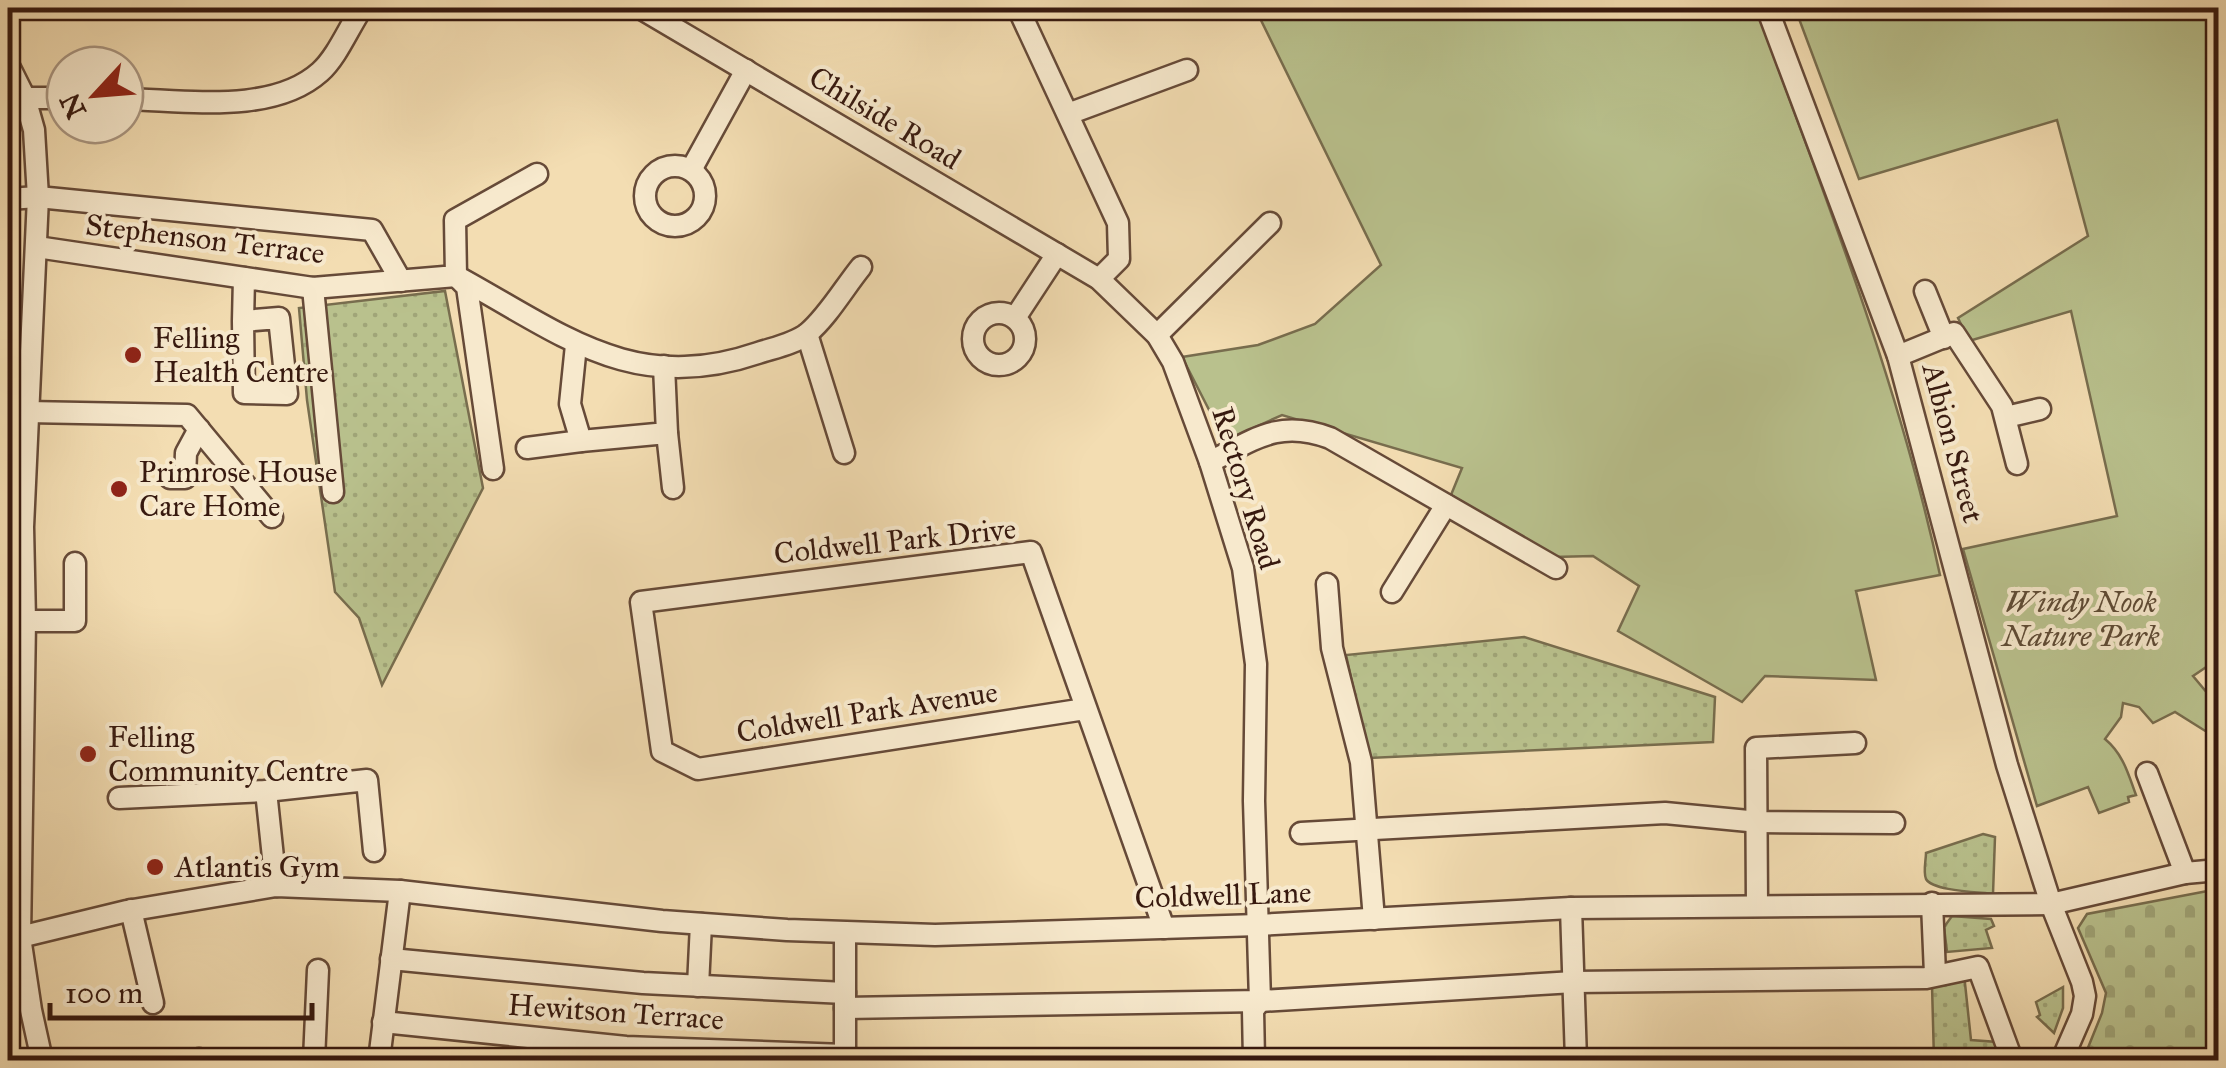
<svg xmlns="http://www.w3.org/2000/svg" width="2226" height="1068" font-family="'IM FELL Great Primer',serif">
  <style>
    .grass { fill: url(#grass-dots); stroke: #786d4e; stroke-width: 2.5 }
    .cemetery { fill: url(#cemetery-stones); stroke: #786d4e; stroke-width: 2.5 }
    .park { fill: #b9c18d; stroke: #786d4e; stroke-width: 2.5 }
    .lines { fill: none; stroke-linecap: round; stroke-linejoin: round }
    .minor-casing { stroke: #664a38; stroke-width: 25 }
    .minor { stroke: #f7e9cd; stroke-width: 20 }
    .poi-dot { fill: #8f2418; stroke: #f7e9cd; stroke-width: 4 }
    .labels { text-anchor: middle; stroke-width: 8; stroke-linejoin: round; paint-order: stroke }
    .street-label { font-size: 30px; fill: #37190f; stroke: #f7e9cd }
    .poi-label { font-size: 30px; fill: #37190f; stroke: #f7e9cd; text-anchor: start }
    .park-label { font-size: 30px; font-style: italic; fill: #5e4b35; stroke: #f7e9cd }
  </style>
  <defs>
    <pattern id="grass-dots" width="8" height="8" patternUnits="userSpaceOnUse" patternTransform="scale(2.5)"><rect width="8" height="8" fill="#b9c18d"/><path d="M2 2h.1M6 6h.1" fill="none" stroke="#a0a578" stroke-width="1.8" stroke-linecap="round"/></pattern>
    <pattern id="cemetery-stones" width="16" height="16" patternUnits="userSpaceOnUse" patternTransform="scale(2.5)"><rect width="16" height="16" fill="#b9c18d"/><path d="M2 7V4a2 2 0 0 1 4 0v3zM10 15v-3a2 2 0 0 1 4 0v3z" fill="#a0a578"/></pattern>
  </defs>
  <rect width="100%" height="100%" fill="#f3ddb2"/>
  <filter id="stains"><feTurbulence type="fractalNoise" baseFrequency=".002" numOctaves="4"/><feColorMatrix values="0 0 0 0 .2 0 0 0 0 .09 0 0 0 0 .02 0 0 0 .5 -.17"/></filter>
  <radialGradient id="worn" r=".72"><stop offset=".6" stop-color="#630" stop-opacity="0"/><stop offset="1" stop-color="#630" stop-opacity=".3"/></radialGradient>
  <g class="grass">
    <polygon points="445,291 483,488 382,685 359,618 335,592 307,400 299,308"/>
    <polygon points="1524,637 1715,697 1713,742 1369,758 1346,655"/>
    <path d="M 1983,834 L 1995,837 L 1993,894 C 1978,892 1933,891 1926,879 C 1923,872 1926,860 1926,853 Z"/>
    <polygon points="1952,916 1991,919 1994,926 1986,930 1992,948 1947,952 1944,927"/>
    <polygon points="1964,974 1971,1040 1997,1042 1997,1051 1989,1057 1934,1060 1932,985 1949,984 1949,976"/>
    <polygon points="2063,987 2063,1008 2054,1033 2037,1017 2040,1015 2036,1002"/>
  </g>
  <polygon class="cemetery" points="2218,889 2218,1060 2083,1060 2102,1013 2106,993 2078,928 2087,914"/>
  <g class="park">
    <path d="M 1255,8 L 1756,8 C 1824,194 1898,380 1940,575 L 1856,591 L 1876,680 L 1765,676 L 1742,702 L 1618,631 L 1639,586 L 1593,556 L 1553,557 L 1451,495 L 1462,468 L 1282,415 L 1225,441 L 1182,357 L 1258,345 L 1315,324 L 1381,265 Z"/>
    <path d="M 1795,8 L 2218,8 L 2218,659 L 2193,676 L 2218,706 L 2218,755 L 2207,732 L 2175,712 L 2153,723 L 2139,707 L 2123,703 L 2121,717 L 2105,739 C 2123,754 2128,773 2136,795 L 2128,797 L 2129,802 L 2099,813 L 2088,787 L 2037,806 L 1963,549 L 2117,516 L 2071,311 L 1969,341 L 1958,318 L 2088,236 L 2057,120 L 1859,179 Z"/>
  </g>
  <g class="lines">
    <g class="minor-casing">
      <g id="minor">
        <polyline points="640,8 1099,279 1157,335 1173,362 1210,462 1243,568 1256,664 1254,801 1260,1001 1253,1010 1254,1060"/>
        <polyline points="1018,8 1118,223 1119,259 1099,279"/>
        <polyline points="1767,8 1898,356 2007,765 2051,904 2082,982 2085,996 2082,1014 2062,1060"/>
        <polyline points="8,64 25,98 34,130 38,197 23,527 25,621 20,937 31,1010 42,1060"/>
        <polyline points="25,98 65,98"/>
        <path d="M 125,99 C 184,100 272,115 320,72 C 337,57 349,27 362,8"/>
        <polyline points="1068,114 1187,70"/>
        <circle cx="675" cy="196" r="30"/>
        <polyline points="691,170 746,70"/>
        <polyline points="8,199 38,197 372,230 401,281"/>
        <polyline points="37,247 313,288 456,276 455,220 537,174"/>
        <path d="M 456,276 C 561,333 632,396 758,353 C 773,348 795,344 808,333 C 828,316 844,288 861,267"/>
        <polyline points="457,277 467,287 493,469"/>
        <polyline points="313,288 333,492"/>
        <polyline points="1925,291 1944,338"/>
        <circle cx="999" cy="339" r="26"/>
        <polyline points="1015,318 1057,254"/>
        <polyline points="243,321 244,393 287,394 279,318 243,321 244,278"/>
        <polyline points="807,334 844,453"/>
        <polyline points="1157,335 1270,223"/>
        <polyline points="576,345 570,404 581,441 667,433 664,366"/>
        <polyline points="1898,356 1954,333 2002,406 2017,464"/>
        <polyline points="27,412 187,415 272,517"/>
        <polyline points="2006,417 2040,409"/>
        <polyline points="667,433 673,488"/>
        <polyline points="527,448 581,441"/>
        <path d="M 1210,462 C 1255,439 1279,419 1330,438 L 1556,568"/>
        <polyline points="170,478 185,478 186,453 199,429"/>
        <polyline points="1327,584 1332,648 1361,762 1374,919"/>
        <polyline points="1392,592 1446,505"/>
        <polyline points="25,621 75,621 75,563"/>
        <polyline points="1085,709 698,769 662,751 641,602 1031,552 1164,928"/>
        <polyline points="2147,773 2185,873"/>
        <polyline points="266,791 276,886"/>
        <polyline points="119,798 266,791 367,780 374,851"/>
        <polyline points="1301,833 1665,813 1759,822 1894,823"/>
        <polyline points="1932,903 1935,974"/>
        <polyline points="1757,904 1756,748 1855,743"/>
        <polyline points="1571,908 1576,1060"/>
        <polyline points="131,910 153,1003"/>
        <polyline points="845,933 845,1060"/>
        <polyline points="20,937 127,911 276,886 400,891 662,921 787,930 935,935 1258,925 1571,908 2051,904 2185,873 2218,870"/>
        <polyline points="391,959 643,983 845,993"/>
        <polyline points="698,986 701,924"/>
        <polyline points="845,1008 1260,1001 1574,982 1926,978 1978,967 2011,1057"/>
        <polyline points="383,1022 626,1047 845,1055"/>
        <polyline points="199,1059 199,1060"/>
        <polyline points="314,1060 318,970"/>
        <polyline points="379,1060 400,891"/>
      </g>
    </g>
    <use href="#minor" class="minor"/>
  </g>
  <g class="poi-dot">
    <circle cx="133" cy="355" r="10"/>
    <circle cx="119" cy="489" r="10"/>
    <circle cx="88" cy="754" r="10"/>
    <circle cx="155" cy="867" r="10"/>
  </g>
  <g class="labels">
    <g class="street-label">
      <text transform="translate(885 118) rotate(31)" y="10">Chilside Road</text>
      <text transform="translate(205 239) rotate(7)" y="10">Stephenson Terrace</text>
      <text transform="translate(1953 443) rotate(75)" y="10">Albion Street</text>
      <text transform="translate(1246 488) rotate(73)" y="10">Rectory Road</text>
      <text transform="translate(895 541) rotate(-6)" y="10">Coldwell Park Drive</text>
      <text transform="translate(867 712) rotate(-9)" y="10">Coldwell Park Avenue</text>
      <text transform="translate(1223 895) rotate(-2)" y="10">Coldwell Lane</text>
      <text transform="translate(616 1012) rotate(4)" y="10">Hewitson Terrace</text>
    </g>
    <g class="poi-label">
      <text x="153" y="348">Felling<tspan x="153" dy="34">Health Centre</tspan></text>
      <text x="139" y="482">Primrose House<tspan x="139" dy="34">Care Home</tspan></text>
      <text x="108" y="747">Felling<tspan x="108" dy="34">Community Centre</tspan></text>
      <text x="175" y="877">Atlantis Gym</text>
    </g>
    <g class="park-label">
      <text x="2081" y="612">Windy Nook<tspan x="2081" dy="34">Nature Park</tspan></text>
    </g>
  </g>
  <rect width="2226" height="1068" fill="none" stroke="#f3ddb2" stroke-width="40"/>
  <rect x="10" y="10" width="2206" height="1048" fill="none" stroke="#37190f" stroke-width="5"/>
  <rect x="20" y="20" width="2186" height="1028" fill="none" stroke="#37190f" stroke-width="2.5"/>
  <g transform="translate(95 95) rotate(244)"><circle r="48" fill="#f7e9cd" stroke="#aa9681" stroke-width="2.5"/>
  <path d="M0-8L18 38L0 25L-18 38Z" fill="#8f2418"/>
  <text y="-15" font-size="28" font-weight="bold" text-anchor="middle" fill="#37190f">N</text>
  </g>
  <path d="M50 1003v15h262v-15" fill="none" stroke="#37190f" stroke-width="5"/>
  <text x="65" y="1003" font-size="30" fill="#37190f" stroke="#f7e9cd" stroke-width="8" paint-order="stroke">100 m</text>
  <rect width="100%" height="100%" filter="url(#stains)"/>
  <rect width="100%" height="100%" fill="url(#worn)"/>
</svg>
